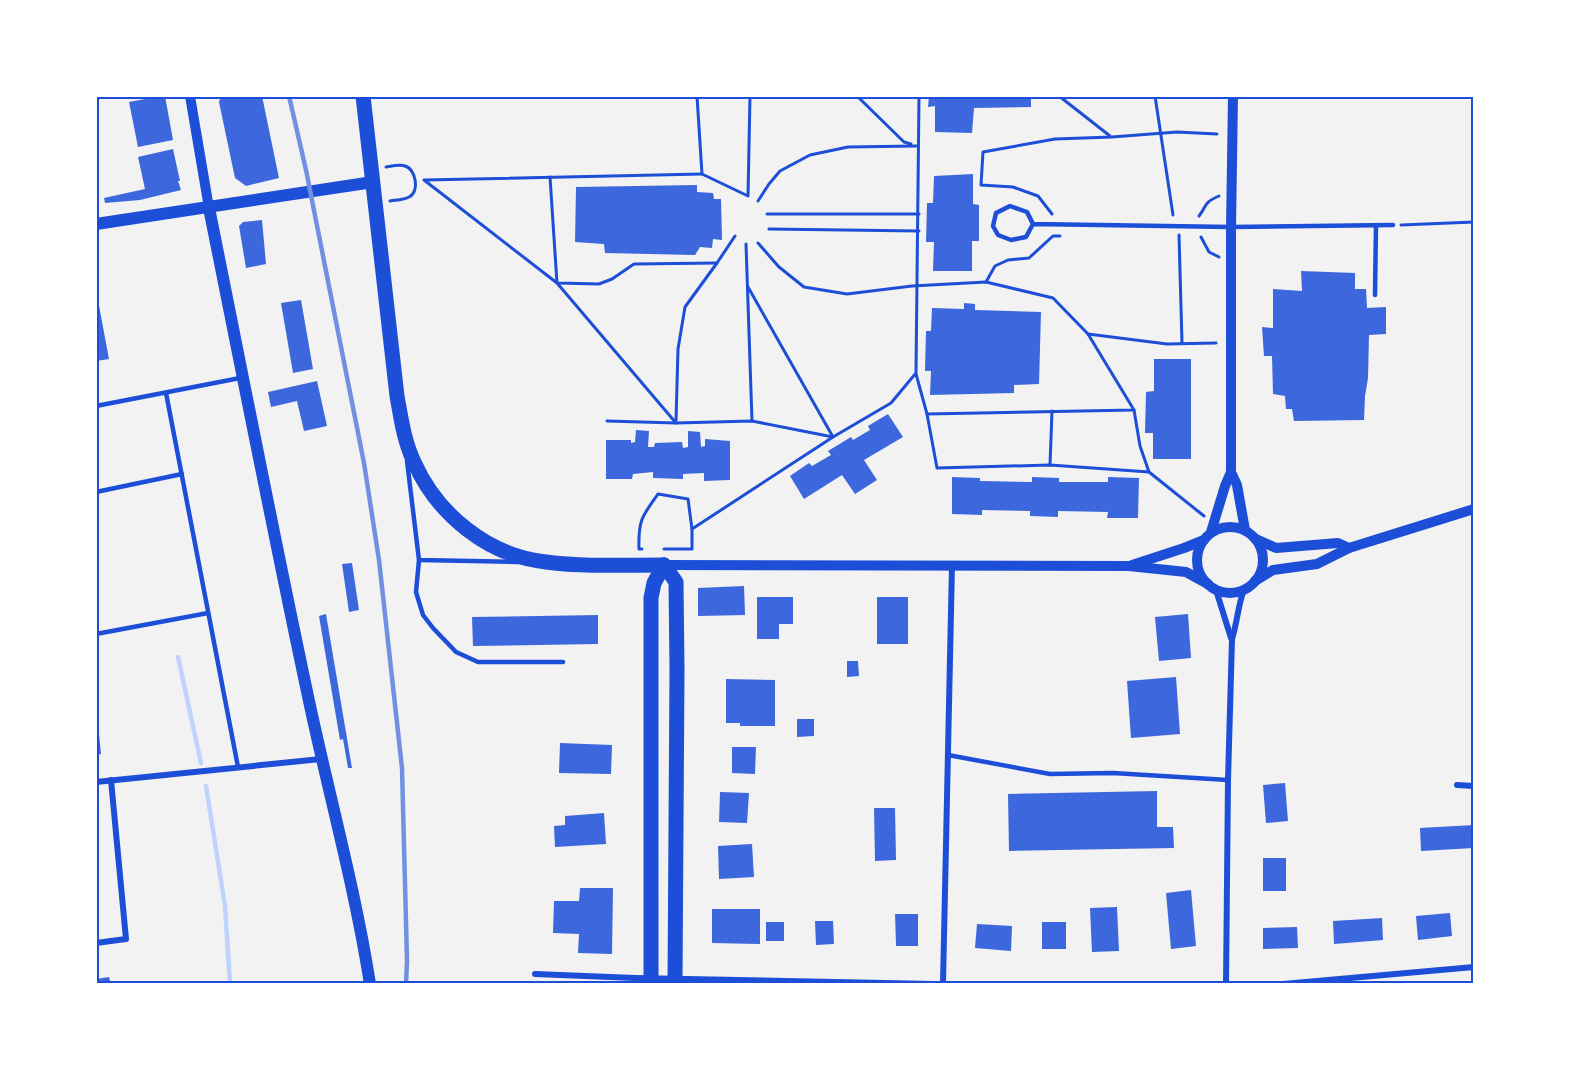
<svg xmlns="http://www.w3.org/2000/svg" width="1570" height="1080" font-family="'PT Serif',serif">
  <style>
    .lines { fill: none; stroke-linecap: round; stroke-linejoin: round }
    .stream { stroke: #bfd3fe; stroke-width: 4.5 }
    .building { fill: #3d67dc }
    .path { stroke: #1d4ed8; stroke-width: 3 }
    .service { stroke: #1d4ed8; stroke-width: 4.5 }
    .minor { stroke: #1d4ed8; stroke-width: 6 }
    .tertiary { stroke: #1d4ed8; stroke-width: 10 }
    .secondary { stroke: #1d4ed8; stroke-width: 12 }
    .primary { stroke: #1d4ed8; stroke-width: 15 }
    .rail { stroke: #7290e2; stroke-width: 4.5 }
    .neatline { fill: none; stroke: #1d4ed8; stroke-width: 2 }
  </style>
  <rect width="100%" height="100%" fill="#f2f2f2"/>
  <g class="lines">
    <g class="stream">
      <polyline points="178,657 201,763"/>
      <polyline points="206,786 225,906 230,984"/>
    </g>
  </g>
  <g class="building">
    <polygon points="161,96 165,96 173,140 138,147 129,102"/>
    <polygon points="221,96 262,96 279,178 246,186 235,178 219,102"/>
    <polygon points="929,96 1031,96 1031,107 974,108 972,133 935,132 935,106 928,107"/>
    <polygon points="173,149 180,181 178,181 181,190 140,200 105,203 104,198 145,189 138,157"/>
    <polygon points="973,174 973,204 979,205 979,241 972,241 972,271 933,271 934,242 926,242 927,203 933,203 934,176"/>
    <polygon points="697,185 697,192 713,193 714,199 721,199 722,240 713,239 712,248 700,247 695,255 605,253 604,244 575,242 576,187"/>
    <polygon points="262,220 266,264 246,268 239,226 243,222"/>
    <polygon points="1301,271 1355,273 1355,289 1366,289 1367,308 1386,307 1386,334 1369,335 1368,378 1365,396 1364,420 1294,421 1292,409 1286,409 1285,396 1273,394 1272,356 1264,356 1262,327 1273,328 1273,289 1302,291"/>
    <polygon points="96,295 97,295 109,359 96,361"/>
    <polygon points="301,300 313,369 293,373 281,303"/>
    <polygon points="964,303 975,304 975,310 1041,312 1039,384 1014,385 1014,393 930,395 931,371 925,371 926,331 931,331 932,308 964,309"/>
    <polygon points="1154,359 1191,359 1191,459 1153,459 1153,433 1145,433 1146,392 1154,391"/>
    <polygon points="317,381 327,426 304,431 297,401 271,407 268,392"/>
    <polygon points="888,414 903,437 864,460 877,480 855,494 842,475 804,499 790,476 809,463 812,466 831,455 828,451 851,437 853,440 870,430 868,426"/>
    <polygon points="636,430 649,431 648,447 654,447 655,443 682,442 683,448 688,447 688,431 700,432 701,447 705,446 705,439 730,441 730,480 704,481 704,473 683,474 683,479 653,478 653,472 633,474 632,479 606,479 606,440 631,440 631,443 635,442"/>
    <polygon points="952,477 980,478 980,481 1032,482 1032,477 1059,478 1059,482 1108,482 1108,477 1139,478 1138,518 1107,518 1108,512 1058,511 1058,517 1030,516 1030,511 982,510 982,515 952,514"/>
    <polygon points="352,563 359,610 349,612 342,564"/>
    <polygon points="744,586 745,615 698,616 698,588"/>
    <polygon points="757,597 793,597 793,624 779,624 779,639 757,639"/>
    <rect x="877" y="597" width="31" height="47"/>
    <polygon points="326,614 352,768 348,768 343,739 340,740 319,616"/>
    <polygon points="1188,614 1191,658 1159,661 1155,617"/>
    <polygon points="598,615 598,644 473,646 472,617"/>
    <polygon points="847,661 858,661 859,676 847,677"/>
    <polygon points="1176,677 1180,734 1131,738 1127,681"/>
    <polygon points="726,679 775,680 775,726 740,726 740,723 726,723"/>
    <polygon points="797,719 814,719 814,736 797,737"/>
    <polygon points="96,724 98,724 101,754 96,755"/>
    <polygon points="560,743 612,745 611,774 559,773"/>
    <polygon points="732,747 756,747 755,774 732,773"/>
    <polygon points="1285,783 1288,821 1266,823 1263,785"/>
    <polygon points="1157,791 1157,827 1173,827 1174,848 1009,851 1008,794"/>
    <polygon points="720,792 749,793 747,823 719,822"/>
    <polygon points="874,808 895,808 896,860 875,861"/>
    <polygon points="604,813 606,844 555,847 554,826 565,825 565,816"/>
    <polygon points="1474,825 1474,848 1421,851 1420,828"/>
    <polygon points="752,844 754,877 719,879 718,846"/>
    <rect x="1263" y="858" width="23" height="33"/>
    <polygon points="580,888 613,888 612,954 578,953 579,934 553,933 554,901 579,901"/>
    <polygon points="1191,890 1196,946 1171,949 1166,893"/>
    <polygon points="1117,907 1119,951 1092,952 1090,908"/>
    <polygon points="712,909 760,909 760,944 712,943"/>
    <polygon points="1450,913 1452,936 1418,940 1416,916"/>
    <polygon points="895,914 918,914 918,946 896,946"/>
    <polygon points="1382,918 1383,940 1334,944 1333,921"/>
    <polygon points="815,921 833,921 834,944 816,945"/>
    <rect x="766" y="922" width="18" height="19"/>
    <rect x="1042" y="922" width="24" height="27"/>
    <polygon points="977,924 1012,926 1011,951 975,948"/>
    <polygon points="1297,927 1298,948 1263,949 1263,928"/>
    <polygon points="109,977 111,984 96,984 96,979"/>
  </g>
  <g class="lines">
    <g class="path">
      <polyline points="697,96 702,174 748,196 750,96"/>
      <polyline points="857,96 904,142 911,144"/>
      <polyline points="1059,96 1110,136"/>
      <polyline points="1155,96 1173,215"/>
      <path d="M 386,167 C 392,166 400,164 405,166 C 416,169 420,192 409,197 C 404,200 396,200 390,201"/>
      <polyline points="550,177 557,283 599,284 612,279 634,264 717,263"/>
      <polyline points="758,201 769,184 780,171 810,155 848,147 916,146"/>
      <polyline points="767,214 919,214"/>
      <polyline points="1052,214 1038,196 1013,187 981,185 983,152 1055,139 1112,137 1177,132 1217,134"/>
      <path d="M 1199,216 C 1208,204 1203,203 1219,196"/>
      <polyline points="1401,225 1474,222"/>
      <polyline points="769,229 919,231"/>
      <polyline points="1179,235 1182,343"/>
      <polyline points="1201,237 1209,252 1219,257"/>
      <polyline points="758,243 779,267 804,287 847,294 912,286 986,282 1053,298 1088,334 1167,344 1216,343"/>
      <polyline points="746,244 752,421"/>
      <polyline points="986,282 995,266 1008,260 1029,258 1053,236 1060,236"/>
      <polyline points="916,374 927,414 1134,410 1088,334"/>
      <polyline points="927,414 937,468 1050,465 1149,472 1140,446 1134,410"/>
      <polyline points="607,421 676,423 752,421 833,437 891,403 916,373 919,96"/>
      <polyline points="676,421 678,349 685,307 717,263 735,236"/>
      <polyline points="676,423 557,283 424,180 702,174"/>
      <polyline points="1050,465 1052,411"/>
      <polyline points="1149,472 1204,516"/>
      <path d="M 642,549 L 639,549 C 638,521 642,516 658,494 L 688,499 L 692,529"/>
      <polyline points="664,549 692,549 692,529 833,437 748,287"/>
    </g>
    <g class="service">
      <polyline points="1033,224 1026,237 1011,240 998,235 993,226 996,213 1010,206 1027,212 1033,224 1231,227 1393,225"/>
      <polyline points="1375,295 1376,225"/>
      <polyline points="166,393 238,767"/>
      <polyline points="96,406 240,378"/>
      <polyline points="407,461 419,560 518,562"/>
      <polyline points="96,492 182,474"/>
      <polyline points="419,560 416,592 423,615 433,628 456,652 478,662 563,662"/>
      <polyline points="96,634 208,613"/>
      <polyline points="948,755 1050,774 1113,773 1228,780"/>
    </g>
    <g class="minor">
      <polyline points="1216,590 1231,638"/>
      <polyline points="96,782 321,759"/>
      <polyline points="1457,785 1474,786"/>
      <polyline points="96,943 126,939 111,780"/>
      <polyline points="535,974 635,978 934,984"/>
      <polyline points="943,984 952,565"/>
      <path d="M 1226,984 L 1228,780 L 1232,639 C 1237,623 1238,606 1244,589"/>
      <polyline points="1283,984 1474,967"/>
    </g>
    <g class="tertiary">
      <polyline points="190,96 209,208"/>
      <polyline points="1233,96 1231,227 1231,472 1237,485 1245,530"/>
      <circle cx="1230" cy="560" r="33"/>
      <polyline points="1211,532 1225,486 1231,472"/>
      <polyline points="1256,539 1276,548 1338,543 1349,548"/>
      <polyline points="664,565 1129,566 1186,572 1208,584"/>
      <polyline points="1132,565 1184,548 1204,540"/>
      <polyline points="1255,581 1273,570 1317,564 1349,548 1474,509"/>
    </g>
    <g class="secondary">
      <path d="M 209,208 C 242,372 274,537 309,701 C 329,795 355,888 370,984"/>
      <polyline points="96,224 373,182"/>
    </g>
    <g class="primary">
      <path d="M 363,96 L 397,396 C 401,418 404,441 414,462 C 437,514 488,556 546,562 C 585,567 625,565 664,565"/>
      <polyline points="664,565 676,582 677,669 675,984"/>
      <polyline points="651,984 651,598 654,583 664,565"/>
    </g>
    <polyline class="rail" points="289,96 306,170 364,463 379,560 402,768 407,961 406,984"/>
  </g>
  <rect width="1570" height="1080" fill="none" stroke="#ffffff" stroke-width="195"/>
  <rect x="98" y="98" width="1374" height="884" class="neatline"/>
</svg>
